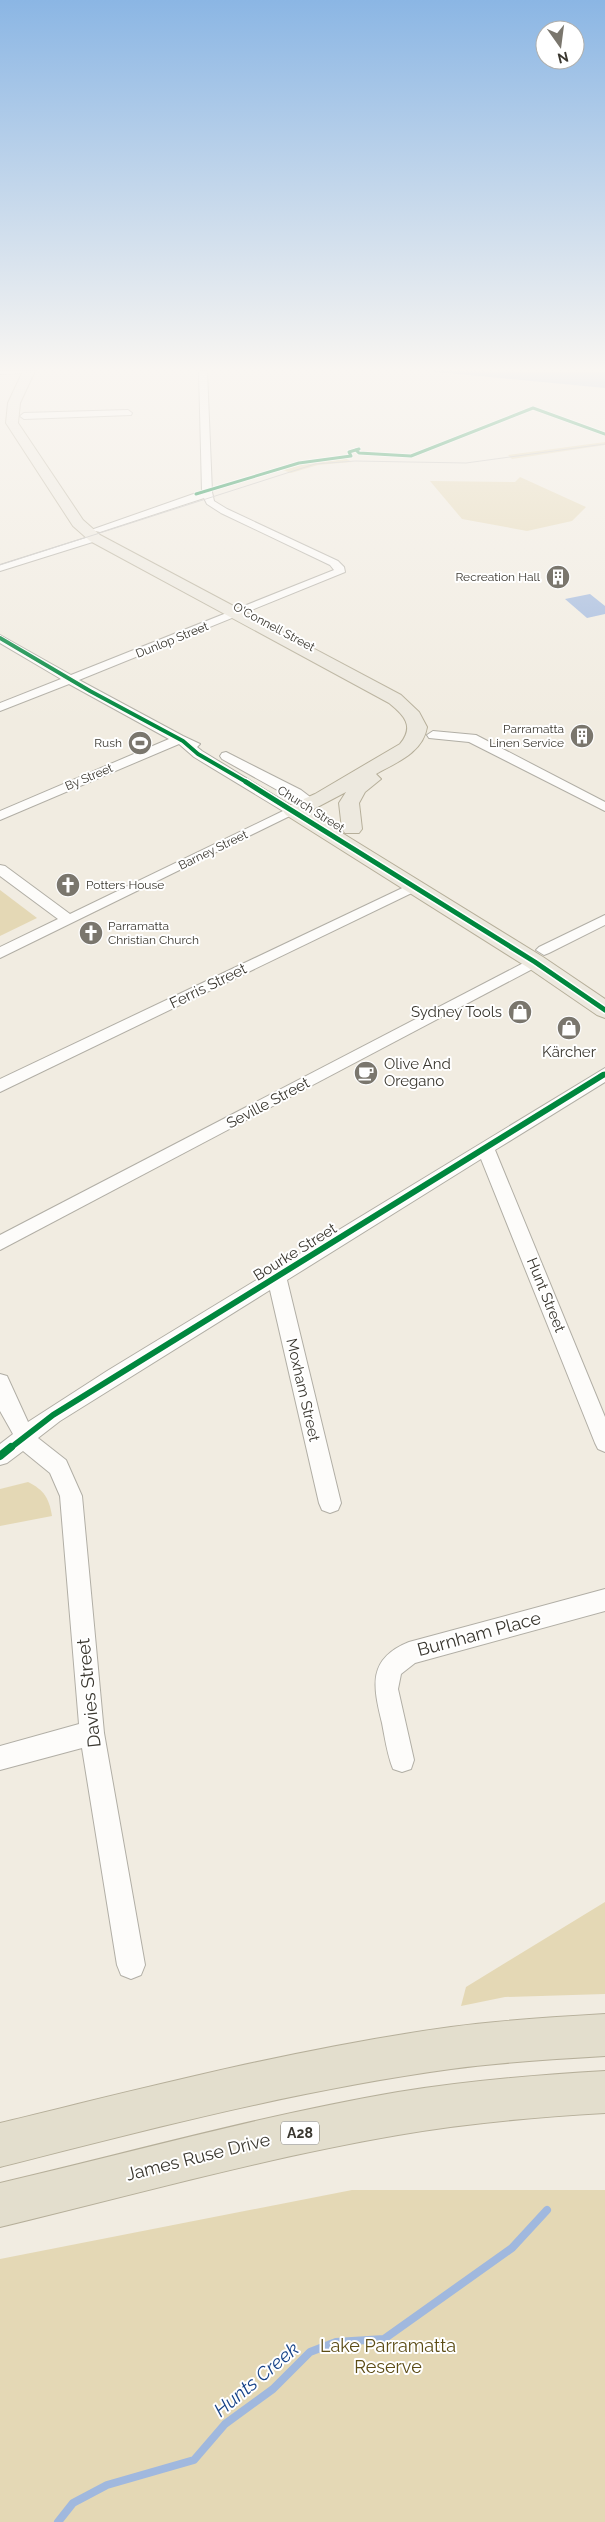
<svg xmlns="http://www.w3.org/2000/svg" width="605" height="2522" font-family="Raleway,sans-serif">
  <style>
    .green { fill: #e4d8b5 }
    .water { fill: #a0b8de }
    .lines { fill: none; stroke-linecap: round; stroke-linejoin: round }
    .stream { stroke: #a0b8de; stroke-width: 8 }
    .street-casing { stroke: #b1aea5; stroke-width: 2 }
    .primary-casing { stroke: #b6af9a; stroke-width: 2 }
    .highway-casing { stroke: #b6af9a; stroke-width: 2 }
    .street { fill: #fdfcfa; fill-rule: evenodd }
    .primary { fill: #ede9df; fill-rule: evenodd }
    .highway { fill: #e3decd; fill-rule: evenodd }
    .tram { stroke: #c0bfbc; stroke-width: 1 }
    .cycleway-far4-casing { stroke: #fff; stroke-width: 4.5 }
    .cycleway-far3-casing { stroke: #fff; stroke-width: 5.5 }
    .cycleway-far2-casing { stroke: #fff; stroke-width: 8 }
    .cycleway-far1-casing { stroke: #fff; stroke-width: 9 }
    .cycleway-casing { stroke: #fff; stroke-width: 11 }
    .cycleway-far4 { stroke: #00873e; stroke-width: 3 }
    .cycleway-far3 { stroke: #00873e; stroke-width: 4 }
    .cycleway-far2 { stroke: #00873e; stroke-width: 5 }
    .cycleway-far1 { stroke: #00873e; stroke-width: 6 }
    .cycleway { stroke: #00873e; stroke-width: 8 }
    .labels { text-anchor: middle; stroke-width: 4; stroke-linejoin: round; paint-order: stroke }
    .far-poi-label { font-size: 12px; fill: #3a372f; stroke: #fff; text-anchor: end }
    .far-street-label { font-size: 12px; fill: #3a372f; stroke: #fff }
    .shield { fill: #fff; stroke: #75736d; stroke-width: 1 }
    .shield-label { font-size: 14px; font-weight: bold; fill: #3a372f }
    .street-label { font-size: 15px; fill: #3a372f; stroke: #fff }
    .poi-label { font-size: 15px; fill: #3a372f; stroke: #fff; text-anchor: end }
    .near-street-label { font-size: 18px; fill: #3a372f; stroke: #fff }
    .near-park-label { font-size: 18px; fill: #5c4c15; stroke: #fff }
    .near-water-label { font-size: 19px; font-style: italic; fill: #184489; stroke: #fff }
  </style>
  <rect width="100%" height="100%" fill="#f1ece1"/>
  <g class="green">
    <polygon points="605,442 605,445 512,459 508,455"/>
    <polygon points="345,458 352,462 318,465 291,473 283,470 312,462"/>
    <polygon points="520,477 586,507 572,521 527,531 462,519 430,481 515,482"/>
    <polygon points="0,890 37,918 0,936"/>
    <path d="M 28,1482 C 44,1490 49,1498 52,1516 L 0,1526 L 0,1489 Z"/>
    <polygon points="605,1902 605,1994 505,1997 461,2006 466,1987"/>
    <polygon points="352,2190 605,2190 605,2522 0,2522 0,2259"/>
  </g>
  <g class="water">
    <polygon points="427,371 603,372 605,372 605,388"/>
    <polygon points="590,594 605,606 605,614 587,618 565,599"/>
  </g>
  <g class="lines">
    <polyline class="stream" points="58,2522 73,2503 107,2485 194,2460 225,2424 273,2389 310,2352 336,2342 384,2339 512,2248 547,2210"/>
    <g class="street-casing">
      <g id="street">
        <polygon points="0,371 33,371 29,373 0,374"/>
        <polygon points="199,371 207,371 212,492 214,501 227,509 338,561 344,567 345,572 79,680 183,736 200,744 197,747 202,751 300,811 0,958 0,947 58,919 0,876 0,865 5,866 70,914 283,811 194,757 179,744 0,820 0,811 169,739 69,684 0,711 0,703 61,679 0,643 0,635 71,675 334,570 330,565 221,513 207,504 204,498 100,532 91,530 202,491"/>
        <polygon points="128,410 132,413 131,415 24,419 20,416 24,413"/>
        <polygon points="95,535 99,536 99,540 0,571 0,565"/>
        <polygon points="433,731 476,735 605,802 605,811 469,742 429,738 427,735"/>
        <polygon points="226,752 301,790 318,803 316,806 306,806 222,759 220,756 222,753"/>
        <polygon points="415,882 420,883 422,886 420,889 0,1092 0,1079"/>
        <polygon points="605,915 605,925 549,953 544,955 536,950 539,947"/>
        <polygon points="535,957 540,959 543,962 540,965 0,1250 0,1235"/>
        <polygon points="605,1068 605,1082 495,1150 605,1417 605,1452 598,1449 595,1443 481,1159 287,1280 341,1503 338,1510 330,1513 322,1510 319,1503 270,1290 60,1421 38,1438 66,1460 82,1496 104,1733 145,1965 141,1975 131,1979 121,1975 117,1965 82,1748 0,1770 0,1746 79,1724 60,1496 50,1473 23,1451 7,1463 0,1465 0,1444 13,1434 0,1411 0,1374 7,1376 28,1422 107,1371"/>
        <path d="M 605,1589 L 605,1611 L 415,1663 L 401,1674 L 398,1689 L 414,1760 L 411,1769 L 402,1772 L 393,1769 C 387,1754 385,1738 382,1723 C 373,1686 367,1659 409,1642 Z"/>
      </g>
    </g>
    <g class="primary-casing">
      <path id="primary" d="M 23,371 L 35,371 L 20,403 L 18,423 L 83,520 L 100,535 L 401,695 L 419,712 L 427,727 C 423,753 395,763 376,774 L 381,779 L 365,792 L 359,803 L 362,829 L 359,833 L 345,833 L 342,829 L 339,803 L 346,792 L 308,812 L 543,957 L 605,999 L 605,1018 L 597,1015 L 527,967 L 286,815 L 283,811 L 286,807 L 315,794 L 400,744 C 415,726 404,715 389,703 L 90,541 L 73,526 L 6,423 L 8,403 Z"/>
    </g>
    <g class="highway-casing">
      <g id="highway">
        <path d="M 605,2014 L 605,2056 C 553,2059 502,2062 451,2069 C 298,2090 149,2129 0,2167 L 0,2123 C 149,2087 298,2048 451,2027 C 502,2020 553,2017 605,2014 Z"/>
        <path d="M 605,2071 L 605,2113 C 536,2117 467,2123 398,2135 C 264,2158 132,2195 0,2227 L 0,2183 C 132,2152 264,2115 398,2092 C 467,2081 536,2075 605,2071 Z"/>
      </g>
    </g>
    <use href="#street" class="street"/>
    <use href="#primary" class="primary"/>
    <use href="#highway" class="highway"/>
    <polyline class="tram" points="0,565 315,464 355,461 466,463 605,444"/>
    <g class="cycleway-far4-casing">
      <g id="cycleway-far4">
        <polyline points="356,450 359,453 411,456 533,408 605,434"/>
        <polyline points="196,494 299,463 351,456 349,452 359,449"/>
      </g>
    </g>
    <g class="cycleway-far3-casing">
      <polyline id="cycleway-far3" points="0,638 90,691 183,741 198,754 248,783"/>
    </g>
    <g class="cycleway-far2-casing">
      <g id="cycleway-far2">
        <polyline points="246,782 535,962 605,1010"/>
        <polyline points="601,1076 605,1074"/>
      </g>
    </g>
    <g class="cycleway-far1-casing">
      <polyline id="cycleway-far1" points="9,1449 53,1415 603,1075"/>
    </g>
    <g class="cycleway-casing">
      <polyline id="cycleway" points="0,1456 11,1447"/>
    </g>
    <use href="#cycleway-far4" class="cycleway-far4"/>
    <use href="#cycleway-far3" class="cycleway-far3"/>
    <use href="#cycleway-far2" class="cycleway-far2"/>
    <use href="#cycleway-far1" class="cycleway-far1"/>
    <use href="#cycleway" class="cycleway"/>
  </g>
  <linearGradient id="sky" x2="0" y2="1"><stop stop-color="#8bb6e4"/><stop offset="0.51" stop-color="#f9f6f2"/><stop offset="1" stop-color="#f9f6f2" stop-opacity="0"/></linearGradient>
  <rect width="605" height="724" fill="url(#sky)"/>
  <defs>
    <g id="building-disc" transform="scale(1.25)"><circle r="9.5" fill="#7a766d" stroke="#fff"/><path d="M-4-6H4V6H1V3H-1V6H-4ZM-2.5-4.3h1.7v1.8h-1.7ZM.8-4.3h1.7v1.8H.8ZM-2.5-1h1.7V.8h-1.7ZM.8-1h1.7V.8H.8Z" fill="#fff"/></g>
    <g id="stadium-disc" transform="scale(1.25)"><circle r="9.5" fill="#7a766d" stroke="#fff"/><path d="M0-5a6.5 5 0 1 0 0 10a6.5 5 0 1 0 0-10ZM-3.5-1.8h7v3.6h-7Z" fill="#fff"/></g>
    <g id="church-disc" transform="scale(1.25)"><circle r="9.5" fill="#7a766d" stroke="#fff"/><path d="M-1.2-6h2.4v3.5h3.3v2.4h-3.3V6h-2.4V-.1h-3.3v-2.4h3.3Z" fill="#fff"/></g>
    <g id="shop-disc" transform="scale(1.25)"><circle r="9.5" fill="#7a766d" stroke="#fff"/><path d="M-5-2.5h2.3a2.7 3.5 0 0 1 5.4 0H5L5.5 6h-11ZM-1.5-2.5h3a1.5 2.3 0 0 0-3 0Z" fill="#fff"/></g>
    <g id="cafe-disc" transform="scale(1.25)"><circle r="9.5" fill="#7a766d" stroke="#fff"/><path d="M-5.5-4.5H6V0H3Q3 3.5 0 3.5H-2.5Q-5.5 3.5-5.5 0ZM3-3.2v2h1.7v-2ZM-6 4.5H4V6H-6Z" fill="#fff"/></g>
  </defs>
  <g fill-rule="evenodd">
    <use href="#building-disc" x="558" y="577"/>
    <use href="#building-disc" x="582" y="736"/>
    <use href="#stadium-disc" x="140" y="743"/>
    <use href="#church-disc" x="68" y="885"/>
    <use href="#church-disc" x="91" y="933"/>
    <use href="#shop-disc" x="520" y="1012"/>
    <use href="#shop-disc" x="569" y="1028"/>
    <use href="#cafe-disc" x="366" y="1073"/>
  </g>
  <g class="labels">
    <g class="far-poi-label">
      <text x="540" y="581">Recreation Hall</text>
      <text x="564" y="733">Parramatta<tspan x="564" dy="14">Linen Service</tspan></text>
      <text x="122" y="747">Rush</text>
      <text x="86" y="889" text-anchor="start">Potters House</text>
      <text x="108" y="930" text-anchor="start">Parramatta<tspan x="108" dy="14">Christian Church</tspan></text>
    </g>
    <g class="far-street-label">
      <text transform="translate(274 627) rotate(28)" y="4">O'Connell Street</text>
      <text transform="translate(172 640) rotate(-22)" y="4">Dunlop Street</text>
      <text transform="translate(89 777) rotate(-23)" y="4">By Street</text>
      <text transform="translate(311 809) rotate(32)" y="4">Church Street</text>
      <text transform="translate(213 850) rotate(-26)" y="4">Barney Street</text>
    </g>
    <rect class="shield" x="281" y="2121.5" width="38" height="23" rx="4"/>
    <g class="shield-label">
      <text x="300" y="2138">A28</text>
    </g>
    <g class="street-label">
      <text transform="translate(208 986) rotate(-26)" y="5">Ferris Street</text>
      <text transform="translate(268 1103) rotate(-28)" y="5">Seville Street</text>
      <text transform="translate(295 1252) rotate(-32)" y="5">Bourke Street</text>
      <text transform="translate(546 1295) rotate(68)" y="5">Hunt Street</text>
      <text transform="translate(303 1390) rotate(77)" y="5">Moxham Street</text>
    </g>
    <g class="poi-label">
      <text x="502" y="1017">Sydney Tools</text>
      <text x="569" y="1057" text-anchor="middle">Kärcher</text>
      <text x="384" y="1069" text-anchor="start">Olive And<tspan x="384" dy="17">Oregano</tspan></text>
    </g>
    <g class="near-street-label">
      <text transform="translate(479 1634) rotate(-15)" y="6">Burnham Place</text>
      <text transform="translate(89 1693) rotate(-96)" y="6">Davies Street</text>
      <text transform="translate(198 2157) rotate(-14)" y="6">James Ruse Drive</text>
    </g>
    <g class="near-park-label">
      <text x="388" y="2352">Lake Parramatta<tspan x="388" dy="21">Reserve</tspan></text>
    </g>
    <g class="near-water-label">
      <text transform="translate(256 2379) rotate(-40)" y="7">Hunts Creek</text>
    </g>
  </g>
  <g transform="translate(560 45) rotate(166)"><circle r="24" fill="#ffffff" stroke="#b0afac"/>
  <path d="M0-4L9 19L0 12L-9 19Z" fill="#7a766d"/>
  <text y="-8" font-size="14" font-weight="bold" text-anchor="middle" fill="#3a372f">N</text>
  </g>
</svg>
